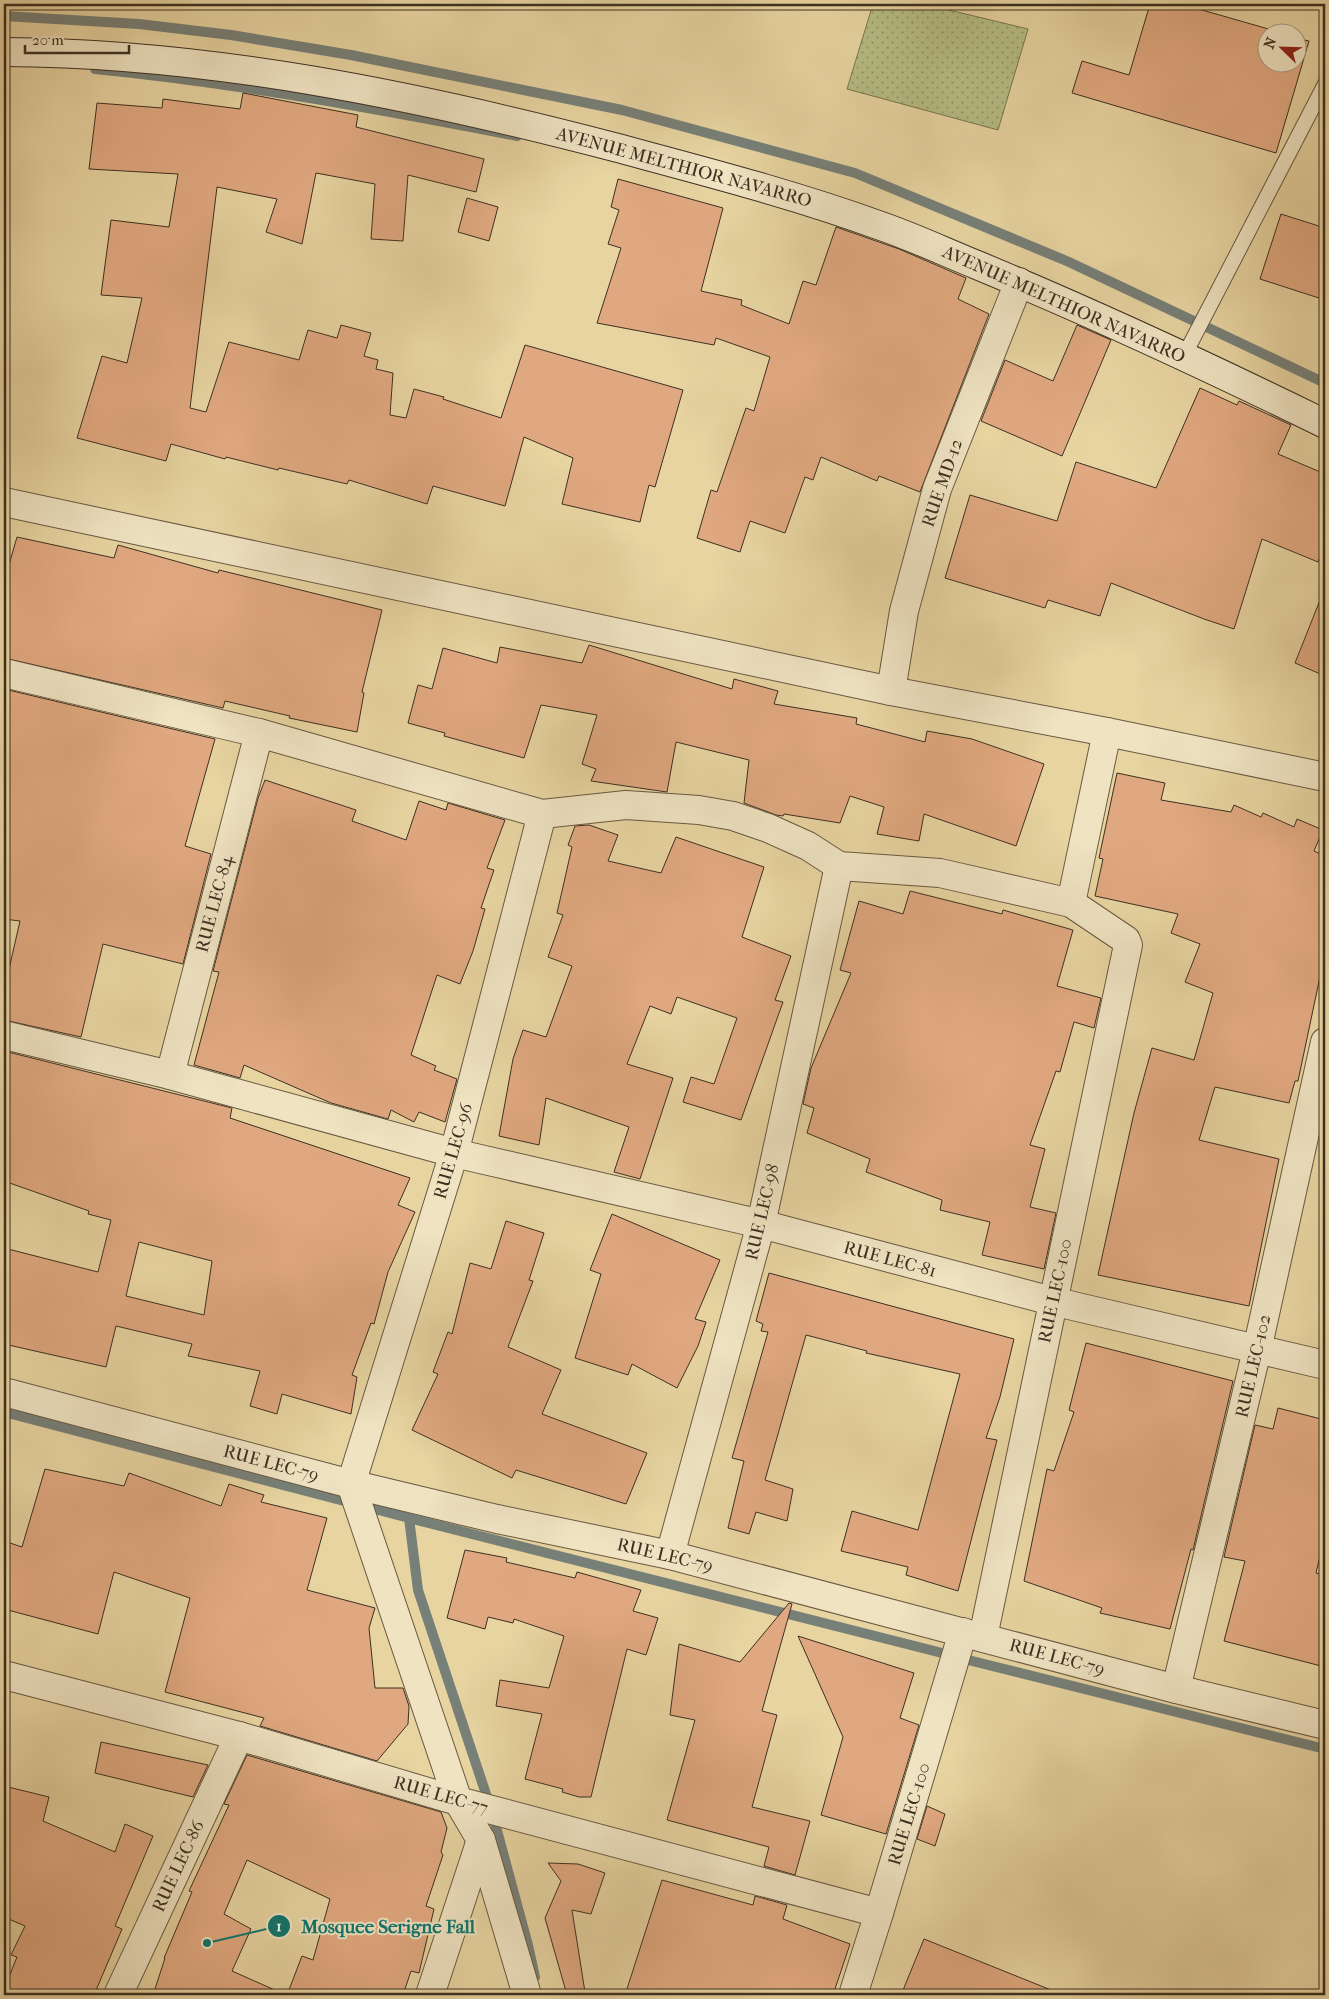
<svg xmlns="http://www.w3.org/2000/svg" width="1329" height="1999" font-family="'IM FELL French Canon',serif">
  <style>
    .park { fill: url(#park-dots); stroke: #7a7652 }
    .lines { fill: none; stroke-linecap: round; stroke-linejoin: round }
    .stream { stroke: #778078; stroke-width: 10 }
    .building { fill: #e0a880; stroke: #3d3021; fill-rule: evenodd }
    .lane-casing { stroke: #685941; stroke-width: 16 }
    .street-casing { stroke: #685941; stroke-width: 30 }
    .secondary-casing { stroke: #3d3021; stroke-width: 30 }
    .lane { stroke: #efe3c2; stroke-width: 14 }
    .street { stroke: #efe3c2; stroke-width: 28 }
    .secondary { stroke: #efe3c2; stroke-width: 28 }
    .labels { text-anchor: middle; stroke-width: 4; stroke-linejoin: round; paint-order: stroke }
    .street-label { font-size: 18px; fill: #3d3021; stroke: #efe3c2 }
    .leader { fill: none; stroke: #0f766e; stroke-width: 2 }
    .callout-dot { fill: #0f766e; stroke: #efe3c2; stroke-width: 2 }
    .mark-label { font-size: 15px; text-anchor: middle; font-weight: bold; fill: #fff }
    .callout-label { font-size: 19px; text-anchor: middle; font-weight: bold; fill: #0f766e; stroke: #efe3c2; stroke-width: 4; stroke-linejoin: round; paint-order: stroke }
  </style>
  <defs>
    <pattern id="park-dots" width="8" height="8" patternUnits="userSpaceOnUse" patternTransform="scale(1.25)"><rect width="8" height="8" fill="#b6bc84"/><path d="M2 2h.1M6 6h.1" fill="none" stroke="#95996c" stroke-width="1.8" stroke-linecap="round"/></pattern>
  </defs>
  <rect width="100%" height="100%" fill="#e7d4a1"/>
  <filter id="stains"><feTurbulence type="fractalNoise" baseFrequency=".004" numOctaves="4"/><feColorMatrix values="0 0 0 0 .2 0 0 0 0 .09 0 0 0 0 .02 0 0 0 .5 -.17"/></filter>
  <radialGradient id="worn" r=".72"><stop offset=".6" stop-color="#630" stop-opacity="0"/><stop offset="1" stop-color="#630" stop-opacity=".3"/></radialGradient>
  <polygon class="park" points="873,4 924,4 1028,29 998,130 847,89"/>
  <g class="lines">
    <g class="stream">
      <polyline points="4,16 139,24 231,35 351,55 622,110 855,173 1069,262 1325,383"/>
      <path d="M 95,69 C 237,83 377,109 517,136"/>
      <polyline points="4,1412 409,1518"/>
      <polyline points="962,1665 964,1659 1325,1749"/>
      <polyline points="490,1806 418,1590 409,1518 954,1656"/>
      <polyline points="492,1812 528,1945 535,1977"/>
    </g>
  </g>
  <g class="building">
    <polygon points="1150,4 1181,4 1279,32 1266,32 1266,62 1296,62 1296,38 1309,41 1276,153 1072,93 1082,61 1129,75"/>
    <polygon points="243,93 358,115 356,127 484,159 476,192 408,175 403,241 371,239 375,184 316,173 302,244 266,232 277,199 217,187 190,408 206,412 229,342 299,360 308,330 337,338 341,325 371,333 364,356 378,360 376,369 393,373 390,415 406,418 414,389 444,397 443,399 501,418 525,345 683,390 655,487 649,485 640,522 562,504 573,458 524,437 505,506 433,486 427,504 349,480 347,484 279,468 278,470 226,457 225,459 171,444 166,461 77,438 102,356 127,363 142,298 101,295 111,220 169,227 178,174 89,169 97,103 162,108 163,99 240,109"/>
    <polygon points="618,179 723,208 701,291 742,300 741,305 789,324 803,281 816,285 836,227 899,249 966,278 958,299 989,314 920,492 879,476 877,481 821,457 813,480 805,477 785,533 750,521 740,552 697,538 711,490 717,492 746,408 754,411 770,357 716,338 714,345 597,323 621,248 608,244 619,210 611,207"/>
    <polygon points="467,198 498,207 489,241 458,232"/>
    <polygon points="1281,214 1325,228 1325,300 1260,279"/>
    <polygon points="1077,325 1111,340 1062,456 981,421 1005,360 1053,381"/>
    <polygon points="1200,388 1237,405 1239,401 1291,425 1278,454 1325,474 1325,545 1318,562 1262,539 1234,629 1204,619 1111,583 1100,616 1048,600 1045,608 945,578 970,495 1057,521 1076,462 1156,488"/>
    <polygon points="17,537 114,558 118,545 218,573 219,570 382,610 362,692 364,693 357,732 289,718 290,716 225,701 223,708 4,658 4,582"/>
    <polygon points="1324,590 1325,591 1325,676 1295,663"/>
    <polygon points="589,645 732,689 734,679 778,691 774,704 857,718 856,724 925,742 927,731 972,739 1044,764 1016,846 924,814 919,841 877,834 884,807 850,796 840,823 784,814 783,816 776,815 744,803 749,760 676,742 667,792 591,781 596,769 582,764 597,715 541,705 524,758 444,736 445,733 408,723 418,685 432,689 443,648 497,663 500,647 582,663"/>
    <polygon points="4,689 215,739 185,846 211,854 183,964 103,944 81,1037 4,1020 4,991 20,921 4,919"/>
    <polygon points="1117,773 1165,783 1161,800 1231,812 1234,805 1261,817 1263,813 1294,827 1297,819 1323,830 1314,851 1325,856 1325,953 1298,1081 1295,1081 1289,1103 1215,1087 1199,1140 1279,1159 1249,1306 1098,1275 1134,1113 1152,1048 1194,1060 1213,993 1185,982 1200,944 1171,933 1178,914 1095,896 1103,859 1099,858"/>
    <polygon points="265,780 356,810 352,821 406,840 419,801 446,810 448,803 505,820 487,868 494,870 481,908 485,909 473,951 460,984 437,975 411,1055 436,1066 434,1070 457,1079 445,1122 419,1112 414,1122 391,1110 388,1119 331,1103 244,1065 240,1078 194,1065 219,972 213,971 258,798"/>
    <polygon points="589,825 618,835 608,861 661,873 676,837 764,867 742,937 791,956 775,1000 783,1002 741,1120 683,1102 691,1077 714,1084 737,1018 677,997 671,1014 650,1006 627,1064 673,1078 640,1179 614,1172 629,1127 546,1098 539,1145 499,1136 513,1059 523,1030 546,1037 572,966 548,957 563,915 557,913 572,847 568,845 575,826"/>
    <polygon points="910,891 1002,914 1003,910 1073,930 1057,986 1101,998 1094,1028 1074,1022 1060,1072 1056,1071 1030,1145 1045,1149 1030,1207 1056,1213 1044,1269 982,1255 990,1222 940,1210 942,1200 866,1172 870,1159 807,1133 814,1108 803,1104 811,1068 851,973 840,970 859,901 903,914"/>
    <path d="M 4,1051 L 232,1108 L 230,1118 L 410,1178 L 398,1205 L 415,1212 L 388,1272 L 374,1324 L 371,1323 L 352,1375 L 357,1377 L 351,1414 L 282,1394 L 277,1414 L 250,1406 L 260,1371 L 188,1356 L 192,1344 L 116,1326 L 106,1367 L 4,1344 L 4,1248 L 98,1272 L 111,1220 L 88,1214 L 89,1211 L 4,1181 ZM 139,1242 L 212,1261 L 204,1315 L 126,1296 Z"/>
    <polygon points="612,1214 720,1260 695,1319 706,1322 698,1346 677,1388 632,1364 628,1375 575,1358 601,1274 590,1270"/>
    <polygon points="506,1221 544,1233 529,1280 533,1281 508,1347 561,1370 542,1414 647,1453 626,1504 516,1470 512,1478 412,1430 438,1374 433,1372 448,1332 452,1334 470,1263 491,1269"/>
    <polygon points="769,1273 1014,1339 1000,1397 986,1438 997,1440 958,1591 906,1575 908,1567 841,1551 852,1511 918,1530 960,1374 866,1353 867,1351 806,1335 765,1480 793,1489 787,1521 756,1512 749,1534 728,1528 744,1461 732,1458 768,1332 761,1331 763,1324 756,1321"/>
    <polygon points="1086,1343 1233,1381 1193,1550 1191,1549 1170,1629 1100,1613 1102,1608 1024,1581 1047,1469 1054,1471 1074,1412 1069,1410"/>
    <polygon points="1278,1408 1325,1420 1325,1535 1316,1573 1325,1575 1325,1667 1224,1641 1245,1561 1224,1557 1255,1425 1273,1429"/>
    <polygon points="45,1469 124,1486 129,1473 221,1506 229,1484 264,1495 261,1502 327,1518 307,1590 375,1608 369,1628 375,1688 403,1688 409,1706 408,1724 377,1761 260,1726 264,1718 165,1692 190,1598 114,1572 98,1634 4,1609 4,1541 22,1547"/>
    <polygon points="465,1550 507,1558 506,1562 575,1578 577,1572 641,1590 633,1611 658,1618 646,1655 627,1649 591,1797 579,1797 562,1792 563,1789 525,1779 542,1714 496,1706 500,1680 549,1688 564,1636 514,1619 513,1623 488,1617 485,1629 447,1618"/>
    <polygon points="789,1603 792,1604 762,1711 777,1715 752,1807 810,1821 795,1875 764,1866 769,1847 667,1820 695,1720 670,1715 679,1644 740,1662"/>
    <polygon points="798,1636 914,1673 900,1718 919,1725 886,1834 821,1815 843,1737"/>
    <polygon points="101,1742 208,1765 193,1797 95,1773"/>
    <polygon points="247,1755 441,1812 447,1828 441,1852 443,1855 426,1906 434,1909 419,1973 411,1971 403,1995 287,1995 302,1956 313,1960 330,1899 247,1860 224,1914 251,1929 232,1971 286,1995 153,1995 165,1958 164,1958 192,1892 189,1891 229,1805 224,1804"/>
    <polygon points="4,1786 49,1797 43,1821 115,1852 125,1824 153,1836 115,1926 122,1929 94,1995 4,1995 4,1989 17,1957 11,1955 25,1926 4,1917"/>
    <polygon points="927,1806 945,1814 935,1846 917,1839"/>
    <polygon points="548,1863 578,1864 605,1873 591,1914 572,1910 585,1992 567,1995 545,1918 561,1881"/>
    <polygon points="662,1880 753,1905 755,1896 787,1905 783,1919 850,1944 833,1995 625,1995"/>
    <polygon points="924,1939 1061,1994 1061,1995 901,1995"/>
  </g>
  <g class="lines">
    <g class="lane-casing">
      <polyline id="lane" points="1184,356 1325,84"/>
    </g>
    <g class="street-casing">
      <g id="street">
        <polyline points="4,502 891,691 1107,732 1325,777"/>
        <polyline points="4,673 259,733 542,814 626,805 699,810 733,816 768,828 808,846 839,866 940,873 1071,903 1126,940 1128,945 983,1637"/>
        <polyline points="891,691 904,611 937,489 1019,282"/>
        <polyline points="1071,903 1107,732"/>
        <polyline points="4,1035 170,1075 454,1153 761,1224 1052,1301 1325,1365"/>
        <polyline points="170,1075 259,733"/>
        <polyline points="4,1392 351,1484 497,1519 670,1555 1176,1689 1325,1725"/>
        <polyline points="670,1555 761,1224 839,866"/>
        <polyline points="4,1675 239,1736 458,1801 879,1913"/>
        <polyline points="1176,1689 1257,1350 1325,1042"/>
        <polyline points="118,1995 239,1736"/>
        <polyline points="430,1995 481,1840"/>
        <polyline points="527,1995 481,1840 458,1801 351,1484 454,1153 542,814"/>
        <polyline points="853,1995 879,1913 963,1632"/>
      </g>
    </g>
    <g class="secondary-casing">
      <path id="secondary" d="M 4,52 C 210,53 415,95 614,147 C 703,171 793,194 881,226 C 913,237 945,252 977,265 C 1095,314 1211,368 1325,424"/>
    </g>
    <use href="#lane" class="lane"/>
    <use href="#street" class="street"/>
    <use href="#secondary" class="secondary"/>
  </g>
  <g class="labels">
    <g class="street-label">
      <text transform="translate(684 167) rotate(15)" y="6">AVENUE MELTHIOR NAVARRO</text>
      <text transform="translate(1064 304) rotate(24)" y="6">AVENUE MELTHIOR NAVARRO</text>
      <text transform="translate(942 483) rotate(-71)" y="6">RUE MD-12</text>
      <text transform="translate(214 904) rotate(-75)" y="6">RUE LEC-84</text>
      <text transform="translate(453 1151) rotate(-74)" y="6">RUE LEC-96</text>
      <text transform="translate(762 1212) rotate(-77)" y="6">RUE LEC-98</text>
      <text transform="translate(890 1259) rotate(15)" y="6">RUE LEC-81</text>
      <text transform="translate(1055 1291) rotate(-78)" y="6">RUE LEC-100</text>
      <text transform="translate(1253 1366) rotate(-77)" y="6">RUE LEC-102</text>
      <text transform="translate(271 1463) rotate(15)" y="6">RUE LEC-79</text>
      <text transform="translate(665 1555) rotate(13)" y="6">RUE LEC-79</text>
      <text transform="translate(1057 1657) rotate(15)" y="6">RUE LEC-79</text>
      <text transform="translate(441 1795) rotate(16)" y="6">RUE LEC-77</text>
      <text transform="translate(909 1814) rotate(-73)" y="6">RUE LEC-100</text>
      <text transform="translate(178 1866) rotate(-65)" y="6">RUE LEC-86</text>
    </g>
  </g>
  <path class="leader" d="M207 1943L279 1926"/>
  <g class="callout-dot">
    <circle cx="207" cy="1943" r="5"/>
    <circle cx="279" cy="1926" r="12"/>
  </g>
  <g class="mark-label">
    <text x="279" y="1931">1</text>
  </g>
  <g class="callout-label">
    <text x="388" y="1933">Mosquee Serigne Fall</text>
  </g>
  <rect width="1329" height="1999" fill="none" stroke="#e7d4a1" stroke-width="20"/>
  <rect x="5" y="5" width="1319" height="1989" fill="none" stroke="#3d3021" stroke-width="2.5"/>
  <rect x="10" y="10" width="1309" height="1979" fill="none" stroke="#3d3021"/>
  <g transform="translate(1282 48) rotate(293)"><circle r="24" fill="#efe3c2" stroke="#a89b82"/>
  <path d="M0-4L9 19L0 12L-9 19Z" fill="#8f2418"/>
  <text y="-8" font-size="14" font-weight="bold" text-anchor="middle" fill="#3d3021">N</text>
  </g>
  <path d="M25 45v8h104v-8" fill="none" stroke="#3d3021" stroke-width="2.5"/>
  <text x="32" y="45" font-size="15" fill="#3d3021" stroke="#efe3c2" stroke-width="4" paint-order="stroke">20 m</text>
  <rect width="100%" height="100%" filter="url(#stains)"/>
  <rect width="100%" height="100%" fill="url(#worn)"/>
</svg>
